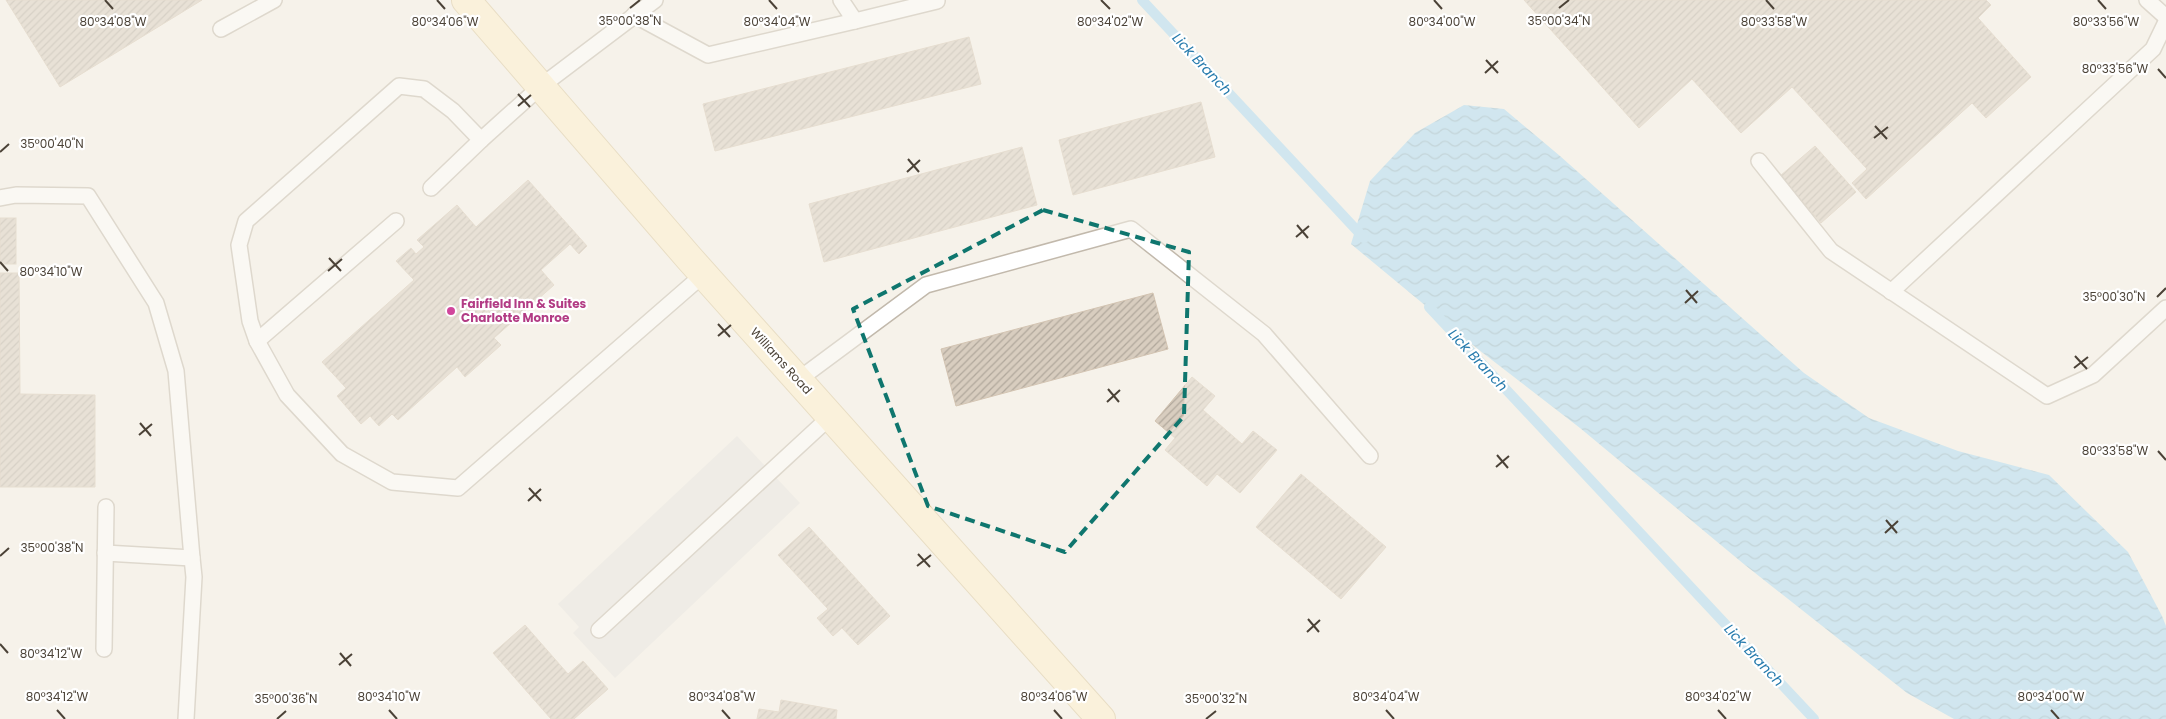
<svg xmlns="http://www.w3.org/2000/svg" width="2166" height="719" font-family="Poppins,sans-serif">
  <style>
    .parking { fill: #e7e5e2 }
    .water { fill: url(#water-waves) }
    .lines { fill: none; stroke-linecap: round; stroke-linejoin: round }
    .stream { stroke: #a4d8f5; stroke-width: 10 }
    .building { fill: url(#building-hatch); stroke: #d3c4b2 }
    .lane-casing { stroke: #c2b9ac; stroke-width: 18 }
    .secondary-casing { stroke: #d8c498; stroke-width: 30 }
    .lane { stroke: #fff; stroke-width: 15 }
    .secondary { stroke: #fff0cb; stroke-width: 28 }
    .marked { fill: none; stroke: #0f766e; stroke-width: 4; stroke-dasharray: 10 6; stroke-linejoin: round }
    .ticks { fill: none; stroke: #4b4237; stroke-width: 2 }
    .hotel-dot { fill: #d1479c; stroke: #fff; stroke-width: 2 }
    .labels { text-anchor: middle; stroke-width: 4.5; stroke-linejoin: round; paint-order: stroke }
    .hotel-label { font-size: 12px; font-weight: bold; fill: #b23c85; stroke: #fff; text-anchor: start }
    .street-label { font-size: 12px; fill: #4b4237; stroke: #fff }
    .water-label { font-size: 14px; font-style: italic; fill: #277bad; stroke: #fff }
    .ticks-label { font-size: 12px; text-anchor: middle; fill: #4b4237; stroke: #fff; stroke-width: 4.5; stroke-linejoin: round; paint-order: stroke }
  </style>
  <defs>
    <pattern id="water-waves" width="16" height="10" patternUnits="userSpaceOnUse" patternTransform="scale(1.25)"><rect width="16" height="10" fill="#a4d8f5"/><path d="M0 5q4-4 8 0t8 0" fill="none" stroke="#88b1c7"/></pattern>
    <pattern id="building-hatch" width="6" height="6" patternUnits="userSpaceOnUse" patternTransform="scale(1.25)"><rect width="6" height="6" fill="#d8cdbf"/><path d="M-1 1l2-2M0 6l6-6M5 7l2-2" fill="none" stroke="#b1a89c"/></pattern>
  </defs>
  <rect width="100%" height="100%" fill="#f6f2ea"/>
  <polygon class="parking" points="737,436 800,503 615,678 573,633 579,627 558,604"/>
  <polygon class="water" points="1464,105 1504,109 1560,156 1804,373 1869,418 1958,451 2049,475 2128,552 2162,616 2166,626 2166,719 1954,719 1907,693 1745,565 1580,428 1479,350 1351,244 1370,181 1415,133"/>
  <g class="lines">
    <g class="stream">
      <polyline points="1142,0 1364,238"/>
      <polyline points="1429,307 1814,719"/>
    </g>
  </g>
  <g class="building">
    <polygon points="6,0 202,0 60,87"/>
    <polygon points="1524,0 1986,0 1991,5 1978,18 2031,77 1986,118 1972,103 1866,199 1852,183 1867,169 1792,87 1741,133 1692,79 1639,128"/>
    <polygon points="969,37 981,84 715,151 703,104"/>
    <polygon points="1201,102 1215,157 1073,195 1059,140"/>
    <polygon points="1815,146 1856,192 1821,223 1780,176"/>
    <polygon points="1022,147 1037,205 824,262 809,204"/>
    <polygon points="528,180 587,246 579,254 570,244 541,270 554,285 494,338 501,345 465,377 457,367 398,420 392,414 379,426 370,416 361,424 337,396 346,388 322,362 414,280 396,261 411,248 416,254 424,247 417,240 457,205 476,227"/>
    <rect x="0" y="218" width="16" height="46"/>
    <polygon points="0,273 19,273 20,394 95,395 95,487 0,487"/>
    <polygon points="1153,293 1168,349 956,406 941,349"/>
    <polygon points="1192,377 1215,396 1203,410 1242,444 1253,431 1277,450 1240,493 1217,474 1207,486 1165,450 1175,438 1155,421"/>
    <polygon points="1301,474 1386,547 1341,599 1256,527"/>
    <polygon points="809,527 890,616 858,645 842,628 833,636 817,618 828,609 778,555"/>
    <polygon points="525,625 568,674 583,661 608,689 574,719 551,719 493,653"/>
    <polygon points="781,700 837,710 836,719 757,719 759,709 779,712"/>
  </g>
  <g class="lines">
    <g class="lane-casing">
      <g id="lane">
        <polyline points="655,0 540,87 481,140 453,111 424,89 399,86 246,221 239,245 250,321 257,341 287,395 342,454 392,482 458,488 704,274"/>
        <polyline points="2147,0 2166,17"/>
        <polyline points="634,15 708,55 855,21 841,0"/>
        <polyline points="855,21 937,1"/>
        <polyline points="221,29 274,0"/>
        <polyline points="1759,161 1831,251 2047,396 2093,375 2166,308"/>
        <polyline points="431,188 481,140"/>
        <polyline points="0,198 16,195 88,196 156,303 176,371 192,558 194,577 186,719"/>
        <polyline points="1891,292 2153,49 2166,22"/>
        <polyline points="257,341 396,221"/>
        <polyline points="798,380 926,285 1131,229 1264,334 1370,456"/>
        <polyline points="105,553 192,558"/>
        <polyline points="599,630 831,416"/>
        <polyline points="104,649 106,507"/>
      </g>
    </g>
    <g class="secondary-casing">
      <polyline id="secondary" points="466,0 689,258 1101,719"/>
    </g>
    <use href="#lane" class="lane"/>
    <use href="#secondary" class="secondary"/>
  </g>
  <path d="M0 0H2166V719H0ZM 1043,210 L 1189,252 L 1184,416 L 1065,552 L 928,506 L 853,309 Z" fill="#f6f2ea" fill-opacity=".55" fill-rule="evenodd"/>
  <path class="marked" d="M 1043,210 L 1189,252 L 1184,416 L 1065,552 L 928,506 L 853,309 Z"/>
  <path class="ticks" d="M 105,0 L 113,9M 437,0 L 445,9M 769,0 L 777,9M 1101,0 L 1110,9M 1434,0 L 1442,9M 1766,0 L 1774,9M 2098,0 L 2106,9M 630,8 L 640,0M 1559,8 L 1569,0M 1486,60 L 1498,73M 2158,69 L 2166,78M 1485,73 L 1498,61M 518,94 L 530,107M 518,106 L 531,95M 1875,126 L 1887,139M 1874,138 L 1888,127M 0,152 L 9,144M 908,159 L 919,172M 907,172 L 920,160M 1297,225 L 1308,238M 1296,237 L 1309,226M 329,258 L 341,271M 0,262 L 8,271M 328,271 L 342,259M 1686,290 L 1697,303M 2157,297 L 2166,288M 1685,303 L 1698,291M 718,324 L 730,337M 718,336 L 731,325M 2075,356 L 2087,369M 2074,368 L 2088,357M 1108,389 L 1119,402M 1107,402 L 1120,390M 140,423 L 151,436M 139,435 L 152,424M 2158,451 L 2166,460M 1497,455 L 1508,468M 1496,467 L 1509,456M 529,488 L 541,501M 528,501 L 541,489M 1886,520 L 1897,533M 1885,533 L 1898,521M 918,554 L 930,567M 0,556 L 9,548M 917,566 L 931,555M 1308,619 L 1319,632M 1307,632 L 1320,620M 0,644 L 8,653M 340,653 L 351,666M 339,665 L 352,654M 57,710 L 65,719M 389,710 L 397,719M 722,710 L 730,719M 1054,710 L 1062,719M 1386,710 L 1394,719M 1718,710 L 1726,719M 2051,710 L 2059,719M 277,719 L 286,711M 1206,719 L 1216,711"/>
  <circle class="hotel-dot" cx="451" cy="311" r="5"/>
  <g class="labels">
    <g class="hotel-label">
      <text x="461" y="308">Fairfield Inn &amp; Suites<tspan x="461" dy="14">Charlotte Monroe</tspan></text>
    </g>
    <g class="street-label">
      <text transform="translate(781 361) rotate(48)" y="4">Williams Road</text>
    </g>
    <g class="water-label">
      <text transform="translate(1202 64) rotate(47)" y="5">Lick Branch</text>
      <text transform="translate(1478 360) rotate(47)" y="5">Lick Branch</text>
      <text transform="translate(1754 655) rotate(47)" y="5">Lick Branch</text>
    </g>
  </g>
  <g class="ticks-label">
    <text x="630" y="25">35°00'38"N</text>
    <text x="1559" y="25">35°00'34"N</text>
    <text x="2106" y="26">80°33'56"W</text>
    <text x="113" y="26">80°34'08"W</text>
    <text x="445" y="26">80°34'06"W</text>
    <text x="777" y="26">80°34'04"W</text>
    <text x="1110" y="26">80°34'02"W</text>
    <text x="1442" y="26">80°34'00"W</text>
    <text x="1774" y="26">80°33'58"W</text>
    <text x="2115" y="73">80°33'56"W</text>
    <text x="52" y="148">35°00'40"N</text>
    <text x="51" y="276">80°34'10"W</text>
    <text x="2114" y="301">35°00'30"N</text>
    <text x="2115" y="455">80°33'58"W</text>
    <text x="52" y="552">35°00'38"N</text>
    <text x="51" y="658">80°34'12"W</text>
    <text x="57" y="701">80°34'12"W</text>
    <text x="389" y="701">80°34'10"W</text>
    <text x="722" y="701">80°34'08"W</text>
    <text x="1054" y="701">80°34'06"W</text>
    <text x="1386" y="701">80°34'04"W</text>
    <text x="1718" y="701">80°34'02"W</text>
    <text x="2051" y="701">80°34'00"W</text>
    <text x="286" y="703">35°00'36"N</text>
    <text x="1216" y="703">35°00'32"N</text>
  </g>
</svg>
